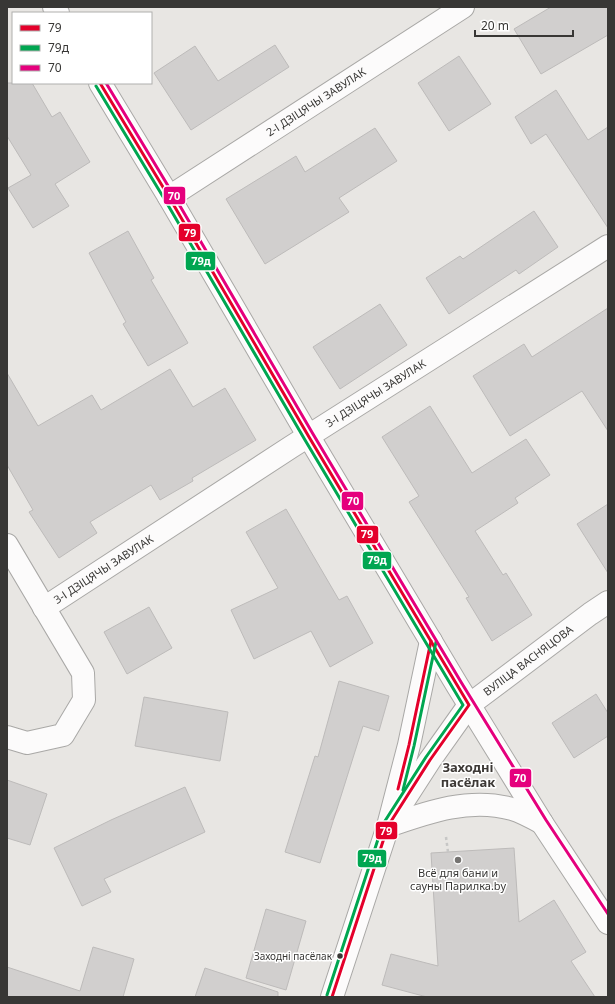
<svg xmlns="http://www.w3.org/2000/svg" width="615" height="1004" font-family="'Noto Sans',sans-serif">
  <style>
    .building { fill: #d1cfce; stroke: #bdbbba }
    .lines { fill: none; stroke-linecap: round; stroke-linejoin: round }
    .street-casing { stroke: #a9a8a6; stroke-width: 24 }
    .secondary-casing { stroke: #a9a8a6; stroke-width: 24 }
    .path { stroke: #c7c7c6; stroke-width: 2.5; stroke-dasharray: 3 3; stroke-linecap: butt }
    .street { stroke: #fcfbfb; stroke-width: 22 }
    .secondary { stroke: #fcfbfb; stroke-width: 22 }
    .bus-1-casing { stroke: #fff; stroke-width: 6 }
    .bus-2-casing { stroke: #fff; stroke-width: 6 }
    .bus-3-casing { stroke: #fff; stroke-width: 6 }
    .bus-1 { stroke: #e4002b; stroke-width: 3 }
    .bus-2 { stroke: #00a651; stroke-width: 3 }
    .bus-3 { stroke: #e5007d; stroke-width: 3 }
    .poi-dot { fill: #767472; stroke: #fff; stroke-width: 1.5 }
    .bus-dot { fill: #383735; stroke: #fff; stroke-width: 1.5 }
    .labels { text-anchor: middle; stroke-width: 3; stroke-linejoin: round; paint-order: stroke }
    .bus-label { font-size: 10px; fill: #383735; stroke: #fff; text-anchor: end }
    .street-label { font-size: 11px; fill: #383735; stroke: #fff }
    .poi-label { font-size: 11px; fill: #383735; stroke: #fff }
    .quarter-label { font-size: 13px; font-weight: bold; fill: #3d3936; stroke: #fff }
    .line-badge { stroke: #fff; stroke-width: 1.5 }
    .badge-label { font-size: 11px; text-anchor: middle; font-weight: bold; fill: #fff }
  </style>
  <rect width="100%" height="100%" fill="#e8e6e3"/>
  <g class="building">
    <polygon points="551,7 608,7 608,35 541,74 514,29"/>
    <polygon points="275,45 289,67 191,130 154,73 195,46 218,81"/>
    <polygon points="459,56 491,104 449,131 418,83"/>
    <polygon points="7,83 32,83 52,117 60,112 90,162 55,184 69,206 33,228 8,188 31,175 7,136"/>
    <polygon points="556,90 588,140 608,127 608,228 546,134 531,144 515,117"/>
    <polygon points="375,128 397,161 339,198 349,212 265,264 226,199 296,156 305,172"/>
    <polygon points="534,211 558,247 519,274 516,270 449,314 426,278 460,256 463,259"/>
    <polygon points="128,231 154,278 151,280 188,343 148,366 123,324 126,322 89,253"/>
    <polygon points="380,304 407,345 340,389 313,347"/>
    <polygon points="608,308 608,431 582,391 510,436 473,376 524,344 532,357"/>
    <polygon points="170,369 193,407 225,388 256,440 192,478 193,481 160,500 151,485 90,522 97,533 59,558 29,512 33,510 7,465 7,373 38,426 92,395 101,410"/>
    <polygon points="430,406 472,473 526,439 550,475 515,498 518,503 475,531 503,575 506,573 532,615 492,641 466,598 469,597 409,502 419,496 382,437"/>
    <polygon points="608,504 608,573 577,524"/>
    <polygon points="286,509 339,600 347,596 373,643 330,667 311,631 254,659 231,610 278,588 246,532"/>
    <polygon points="149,607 172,648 127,674 104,632"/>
    <polygon points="339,681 389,696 379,731 363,726 320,863 285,852 315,756 318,757"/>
    <polygon points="596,694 608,713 608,736 574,758 552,723"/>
    <polygon points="144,697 228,712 220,761 135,746"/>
    <polygon points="7,780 47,794 30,845 7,838"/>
    <polygon points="185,787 205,832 104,879 111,892 82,906 54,848 111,820"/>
    <polygon points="514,848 519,922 554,900 586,952 571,961 595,997 427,997 382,985 391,954 438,966 431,853"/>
    <polygon points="266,909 306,921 286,990 246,978"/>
    <polygon points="93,947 134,959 123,997 7,997 7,967 80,991"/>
    <polygon points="205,968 278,992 278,997 195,997"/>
  </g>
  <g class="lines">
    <g class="street-casing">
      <g id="street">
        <path id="s1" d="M 169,197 L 463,7"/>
        <polyline points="7,545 83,673 84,700 63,735 27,743 7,737"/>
        <path id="s2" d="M 44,608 L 291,447 L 608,246"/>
        <path id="s3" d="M 469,705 L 590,614 L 608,602"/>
      </g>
    </g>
    <g class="secondary-casing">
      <g id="secondary">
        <polyline points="54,7 58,13"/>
        <polyline points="100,83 169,197 309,437 457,685 542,823 608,923"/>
        <polyline points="399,808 430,760 469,705"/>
        <path d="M 388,826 C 428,812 470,797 512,809 C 522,812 533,818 542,823"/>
        <polyline points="332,997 388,826 409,745 431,641"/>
      </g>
    </g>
    <polyline class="path" points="446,837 448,852"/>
    <use href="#street" class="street"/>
    <use href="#secondary" class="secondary"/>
    <g class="bus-1-casing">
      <g id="bus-1">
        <polyline points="100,83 169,197 309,437 469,705 430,760 388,826 332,997"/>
        <polyline points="398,789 409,745 431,641"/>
      </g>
    </g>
    <g class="bus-2-casing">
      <g id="bus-2">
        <polyline points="96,86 165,200 305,440 463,705 426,757 383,824 327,995"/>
        <polyline points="403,790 414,746 436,642"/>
      </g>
    </g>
    <g class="bus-3-casing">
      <polyline id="bus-3" points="106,83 173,194 313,434 461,682 546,820 608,914"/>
    </g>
    <use href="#bus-1" class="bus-1"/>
    <use href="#bus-2" class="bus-2"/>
    <use href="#bus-3" class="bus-3"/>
  </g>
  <circle class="poi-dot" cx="458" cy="860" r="4"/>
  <circle class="bus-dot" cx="340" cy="956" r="3.5"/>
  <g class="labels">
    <g class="bus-label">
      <text x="332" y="960">Заходні пасёлак</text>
    </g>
    <g class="street-label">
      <text dy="4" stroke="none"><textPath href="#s1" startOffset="175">2-І ДЗІЦЯЧЫ ЗАВУЛАК</textPath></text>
      <text dy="4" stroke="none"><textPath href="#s2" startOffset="395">3-І ДЗІЦЯЧЫ ЗАВУЛАК</textPath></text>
      <text dy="4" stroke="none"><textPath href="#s2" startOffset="71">3-І ДЗІЦЯЧЫ ЗАВУЛАК</textPath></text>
      <text dy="4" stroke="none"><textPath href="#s3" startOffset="74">ВУЛІЦА ВАСНЯЦОВА</textPath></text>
    </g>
    <g class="poi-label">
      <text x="458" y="877">Всё для бани и<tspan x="458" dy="13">сауны Парилка.by</tspan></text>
    </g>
    <g class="quarter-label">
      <text x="468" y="772">Заходні<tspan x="468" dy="15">пасёлак</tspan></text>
    </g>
  </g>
  <g class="line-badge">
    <rect x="163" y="186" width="23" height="19" rx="4" fill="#e5007d"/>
    <rect x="178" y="223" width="23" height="19" rx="4" fill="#e4002b"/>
    <rect x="185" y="251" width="31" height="20" rx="4" fill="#00a651"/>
    <rect x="341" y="491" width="23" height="20" rx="4" fill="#e5007d"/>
    <rect x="356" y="525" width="23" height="19" rx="4" fill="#e4002b"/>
    <rect x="362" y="551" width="30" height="19" rx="4" fill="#00a651"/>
    <rect x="509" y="768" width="23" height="20" rx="4" fill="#e5007d"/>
    <rect x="375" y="821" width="23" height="19" rx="4" fill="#e4002b"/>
    <rect x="357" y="849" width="30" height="19" rx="4" fill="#00a651"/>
  </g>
  <g class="badge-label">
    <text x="174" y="200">70</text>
    <text x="190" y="237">79</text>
    <text x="201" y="265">79д</text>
    <text x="353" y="505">70</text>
    <text x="367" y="538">79</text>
    <text x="377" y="564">79д</text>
    <text x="520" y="782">70</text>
    <text x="386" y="835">79</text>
    <text x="372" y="862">79д</text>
  </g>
  <rect width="615" height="1004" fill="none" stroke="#383735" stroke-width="16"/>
  <rect x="12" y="12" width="140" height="72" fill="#ffffff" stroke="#afafae"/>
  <rect x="20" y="25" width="20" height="6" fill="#e4002b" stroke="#afafae"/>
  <text x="48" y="32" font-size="12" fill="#383735">79</text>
  <rect x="20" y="45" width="20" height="6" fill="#00a651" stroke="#afafae"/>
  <text x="48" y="52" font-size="12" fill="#383735">79д</text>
  <rect x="20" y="65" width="20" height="6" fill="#e5007d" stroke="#afafae"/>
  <text x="48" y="72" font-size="12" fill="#383735">70</text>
  <path d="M475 30v6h98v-6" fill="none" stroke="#383735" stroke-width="2"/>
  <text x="481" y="30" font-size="12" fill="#383735" stroke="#ffffff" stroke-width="3" paint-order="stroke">20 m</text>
</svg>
